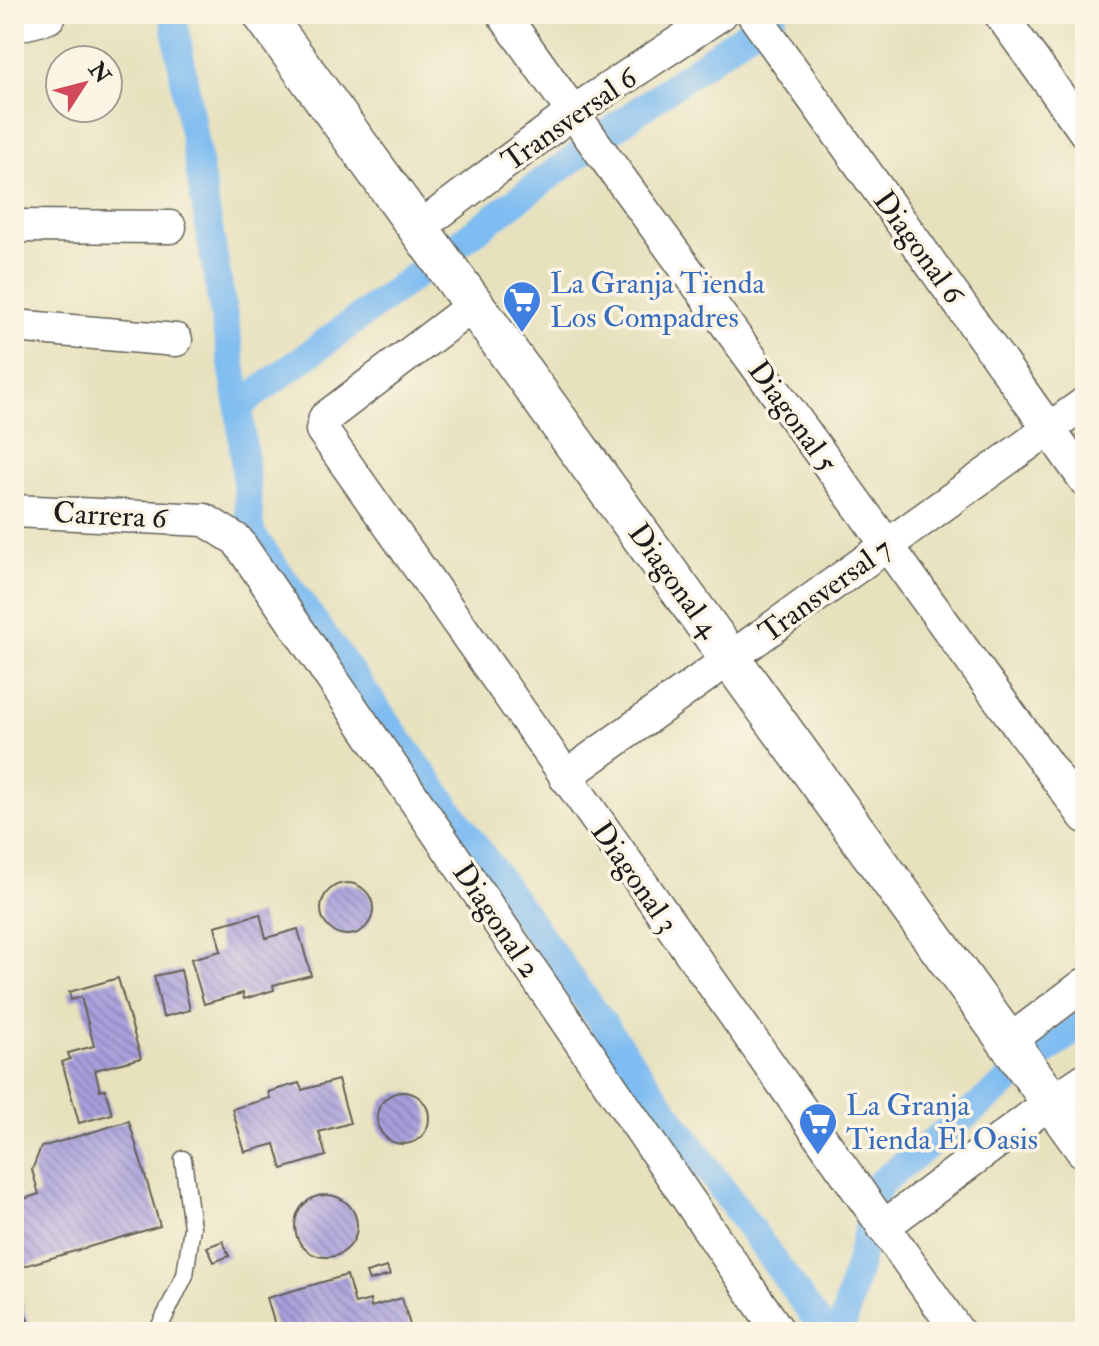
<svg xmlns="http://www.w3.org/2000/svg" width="1099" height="1346" font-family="'IM FELL Double Pica',serif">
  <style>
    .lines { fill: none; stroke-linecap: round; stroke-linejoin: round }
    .canal { stroke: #7ebcf1; stroke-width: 28 }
    .building { fill: url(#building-back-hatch) }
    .service-casing { stroke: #636155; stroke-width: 19 }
    .minor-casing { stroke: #636155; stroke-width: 35 }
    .tertiary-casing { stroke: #636155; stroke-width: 43 }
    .service { stroke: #fff; stroke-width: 16 }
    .minor { stroke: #fff; stroke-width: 32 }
    .tertiary { stroke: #fff; stroke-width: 40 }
    .labels { text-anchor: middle; stroke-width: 7; stroke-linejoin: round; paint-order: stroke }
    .street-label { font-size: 30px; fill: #1c1c1c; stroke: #fcf5e5 }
    .shop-label { font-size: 30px; fill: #366cbe; stroke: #fcf5e5; text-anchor: start }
  </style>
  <defs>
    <pattern id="building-back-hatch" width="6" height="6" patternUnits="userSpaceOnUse" patternTransform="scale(2)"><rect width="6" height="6" fill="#a89edc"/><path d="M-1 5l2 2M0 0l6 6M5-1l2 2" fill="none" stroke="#8880b2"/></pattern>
  </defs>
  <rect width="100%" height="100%" fill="#fcf5e5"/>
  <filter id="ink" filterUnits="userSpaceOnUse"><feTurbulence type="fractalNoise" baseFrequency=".0125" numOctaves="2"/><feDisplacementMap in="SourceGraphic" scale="16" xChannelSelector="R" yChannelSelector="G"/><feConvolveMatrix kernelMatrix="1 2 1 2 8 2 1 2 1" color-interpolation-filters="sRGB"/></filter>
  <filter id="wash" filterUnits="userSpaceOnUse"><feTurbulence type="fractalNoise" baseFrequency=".006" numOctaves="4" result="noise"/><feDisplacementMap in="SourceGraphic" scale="32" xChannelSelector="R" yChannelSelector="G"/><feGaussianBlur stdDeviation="1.8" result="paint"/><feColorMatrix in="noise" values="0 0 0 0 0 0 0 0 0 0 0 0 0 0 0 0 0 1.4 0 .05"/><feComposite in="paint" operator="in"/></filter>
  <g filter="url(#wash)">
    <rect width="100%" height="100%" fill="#e7e1be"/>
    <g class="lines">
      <g class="canal">
        <polyline points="173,14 239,406 251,534 825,1332"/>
        <polyline points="239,406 628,118 773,14"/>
        <polyline points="841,1332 879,1184 1085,1021"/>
      </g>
    </g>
    <g id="blocks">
      <g class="building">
        <circle cx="347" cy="909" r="26"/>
        <polygon points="260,914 266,938 298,929 311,975 273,985 274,990 244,999 243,993 204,1004 191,959 221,951 215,926"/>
        <polygon points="181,970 190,1010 163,1017 154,976"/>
        <polygon points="118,978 141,1058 95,1070 100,1090 105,1089 112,1114 79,1123 62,1062 70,1059 68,1053 94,1046 81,997 71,1000 69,992"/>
        <polygon points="338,1080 350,1123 319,1132 326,1156 282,1169 275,1144 245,1152 232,1109 270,1098 268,1092 299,1083 302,1090"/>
        <circle cx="403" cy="1118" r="26"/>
        <polygon points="129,1121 160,1226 14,1269 14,1202 39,1194 32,1170 41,1147"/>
        <circle cx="326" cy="1226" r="31"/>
        <polygon points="223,1241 229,1256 214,1262 207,1247"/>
        <polygon points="387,1267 390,1275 369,1281 366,1273"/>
        <polygon points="347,1275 355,1304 370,1300 371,1307 402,1298 412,1332 277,1332 267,1298"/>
        <polygon points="14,1278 15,1278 31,1332 14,1332"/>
      </g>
    </g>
  </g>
  <g filter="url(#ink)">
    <use href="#blocks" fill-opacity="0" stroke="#636155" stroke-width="2"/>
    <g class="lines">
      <g class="service-casing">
        <polyline id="service" points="157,1332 185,1275 192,1227 183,1159"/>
      </g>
      <g class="minor-casing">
        <g id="minor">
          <polyline points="503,14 606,159 1085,817"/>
          <polyline points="753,14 1085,480"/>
          <polyline points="1000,14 1085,132"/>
          <polyline points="14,226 170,227"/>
          <polyline points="419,228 573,112 721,14"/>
          <polyline points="475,304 325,418 322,430 958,1332"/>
          <polyline points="14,326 176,340"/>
          <polyline points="14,511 205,520 237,540 779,1332"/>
          <polyline points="565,777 1085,403"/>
          <polyline points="1008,1042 1085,984"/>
          <polyline points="883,1227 1052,1101 1085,1079"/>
        </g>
      </g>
      <g class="tertiary-casing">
        <g id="tertiary">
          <polyline points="263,14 1085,1148"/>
          <polyline points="14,22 46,14"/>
        </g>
      </g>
      <use href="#service" class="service"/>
      <use href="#minor" class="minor"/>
      <use href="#tertiary" class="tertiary"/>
    </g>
  </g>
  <defs>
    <g id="supermarket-pin" transform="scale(2)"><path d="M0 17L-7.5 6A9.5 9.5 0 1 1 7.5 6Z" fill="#3f7fe0" stroke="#fcf5e5"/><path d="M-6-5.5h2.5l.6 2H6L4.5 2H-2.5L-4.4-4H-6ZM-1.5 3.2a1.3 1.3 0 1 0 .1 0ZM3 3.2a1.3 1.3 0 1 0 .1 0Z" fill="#fff"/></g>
  </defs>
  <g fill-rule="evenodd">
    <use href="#supermarket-pin" x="522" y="300"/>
    <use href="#supermarket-pin" x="818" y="1122"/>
  </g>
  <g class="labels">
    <g class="street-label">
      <text transform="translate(569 119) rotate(-35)" y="10">Transversal 6</text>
      <text transform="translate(919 247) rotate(54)" y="10">Diagonal 6</text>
      <text transform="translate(793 416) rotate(54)" y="10">Diagonal 5</text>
      <text transform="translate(110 515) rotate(3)" y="10">Carrera 6</text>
      <text transform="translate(674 580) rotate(54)" y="10">Diagonal 4</text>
      <text transform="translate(825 590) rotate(-36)" y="10">Transversal 7</text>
      <text transform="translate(635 877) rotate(55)" y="10">Diagonal 3</text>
      <text transform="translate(497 920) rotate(56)" y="10">Diagonal 2</text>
    </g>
    <g class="shop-label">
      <text x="550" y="293">La Granja Tienda<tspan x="550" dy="34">Los Compadres</tspan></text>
      <text x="846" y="1115">La Granja<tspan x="846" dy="34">Tienda El Oasis</tspan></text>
    </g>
  </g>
  <rect width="1099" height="1346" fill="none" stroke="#fcf5e5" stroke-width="48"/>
  <g transform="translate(84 84) rotate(54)"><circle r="38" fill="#fcf5e5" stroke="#a29e95" stroke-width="2"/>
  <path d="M0-6L14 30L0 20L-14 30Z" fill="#d1495b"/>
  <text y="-12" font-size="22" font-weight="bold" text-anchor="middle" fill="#1c1c1c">N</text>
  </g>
</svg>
